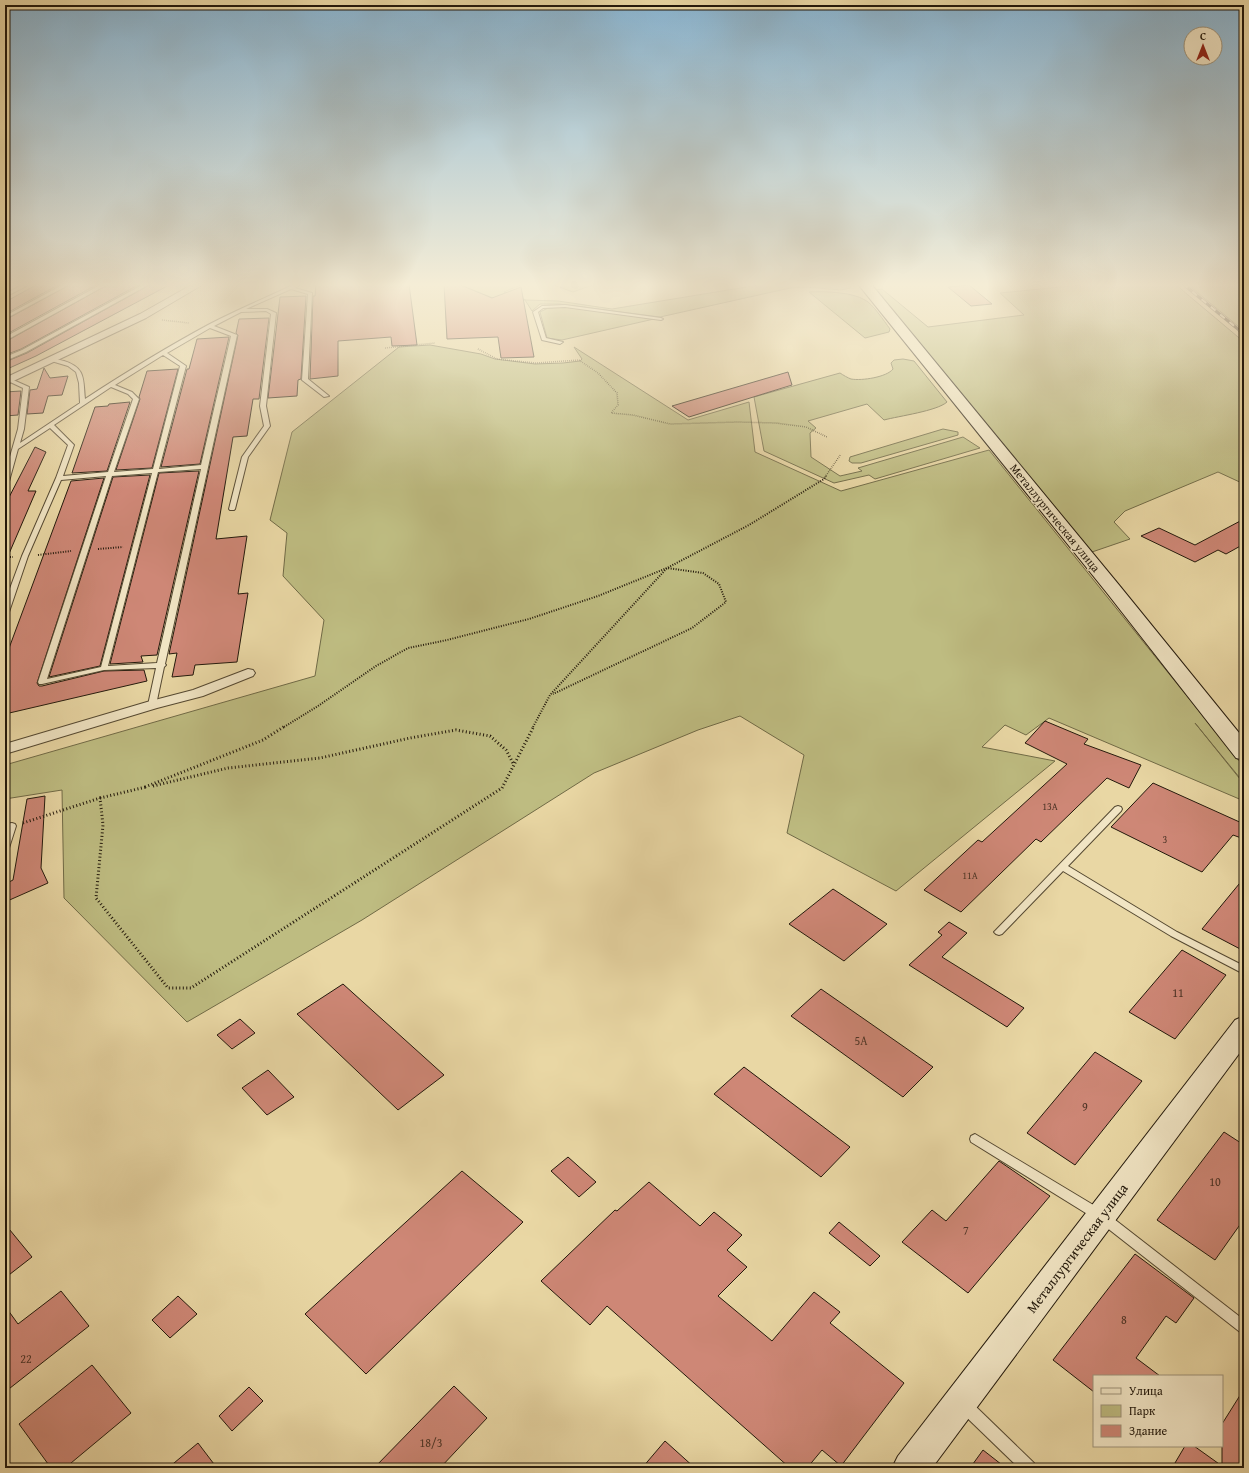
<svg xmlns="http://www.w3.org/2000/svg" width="1249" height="1473" font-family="'Gentium Book Plus',serif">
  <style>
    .green { fill: #bebc81; stroke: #706a46 }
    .building { fill: #ce8776; stroke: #22180b }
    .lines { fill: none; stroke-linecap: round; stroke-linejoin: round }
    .lane-casing { stroke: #544831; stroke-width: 2 }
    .street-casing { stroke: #544831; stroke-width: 2 }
    .secondary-casing { stroke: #22180b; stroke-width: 2 }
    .path-far2 { stroke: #22180b; stroke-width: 1.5; stroke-dasharray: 0.5 1.5; stroke-linecap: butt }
    .path-far1 { stroke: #22180b; stroke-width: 2; stroke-dasharray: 1 1.5; stroke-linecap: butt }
    .path { stroke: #22180b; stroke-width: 3; stroke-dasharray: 1 2.5; stroke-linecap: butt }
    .lane { fill: #f1e5c4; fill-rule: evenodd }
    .street { fill: #f1e5c4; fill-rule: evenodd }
    .secondary { fill: #f1e5c4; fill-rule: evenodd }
    .rail-casing { stroke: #22180b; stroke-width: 3 }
    .rail { stroke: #f1e5c4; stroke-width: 2; stroke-dasharray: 6; stroke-linecap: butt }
    .labels { text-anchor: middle; stroke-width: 3; stroke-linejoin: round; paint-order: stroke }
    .number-label { font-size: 10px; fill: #4d3426 }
    .street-label { font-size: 12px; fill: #22180b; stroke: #f1e5c4 }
    .near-number-label { font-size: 12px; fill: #4d3426 }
    .near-street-label { font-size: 14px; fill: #22180b; stroke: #f1e5c4 }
  </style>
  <rect width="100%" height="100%" fill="#e9d7a4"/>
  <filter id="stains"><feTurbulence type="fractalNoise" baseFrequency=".005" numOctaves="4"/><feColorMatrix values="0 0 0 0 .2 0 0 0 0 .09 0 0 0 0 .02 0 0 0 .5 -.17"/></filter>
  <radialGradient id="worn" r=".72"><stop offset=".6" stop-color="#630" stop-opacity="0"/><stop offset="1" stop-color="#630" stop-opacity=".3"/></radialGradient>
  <g class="green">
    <polygon points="458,284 523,284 504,292 526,300 558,301 612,309 765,284 849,284 851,286 850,288 841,290 806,287 790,288 660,317 559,304 540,304 532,311 525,300 503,302"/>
    <polygon points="551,284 595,284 573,292"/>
    <polygon points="1091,284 1175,284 1244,342 1244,484 1218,472 1125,511 1114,522 1130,539 1092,552 875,292 876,290 882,289 928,327 1024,315 1000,293"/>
    <polygon points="1187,284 1244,284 1244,331"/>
    <path d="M 809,292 C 824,291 852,292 865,300 C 873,304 884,321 890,329 L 889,332 L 865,338 Z"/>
    <polygon points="565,307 654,319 562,340 547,338 540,312 548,308"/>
    <polygon points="430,345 481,354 495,359 535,364 563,363 580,361 582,359 574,347 688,420 749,402 755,452 841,491 989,450 1244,767 1244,783 1195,723 1244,784 1244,801 1049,718 1026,735 1005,725 982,747 1055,761 896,891 787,833 804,755 740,716 698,730 594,773 362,920 187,1022 64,898 62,790 5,799 5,765 315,676 324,620 283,576 287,533 270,520 292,432 399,347"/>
    <path d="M 903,359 L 914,361 L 947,402 C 937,411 899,416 884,420 L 867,404 L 808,421 L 816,428 L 810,433 L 811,457 L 840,476 L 862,471 L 858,468 L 963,437 L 980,448 L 875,479 L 869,475 L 834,483 L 764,451 L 754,397 L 840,373 C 843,375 848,378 851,379 C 862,381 887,377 893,369 L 891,363 L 894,360 Z"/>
    <polygon points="943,429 958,432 958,435 861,463 852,463 849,461 850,457"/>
  </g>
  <g class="building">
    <polygon points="38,284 60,284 5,314 5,302"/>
    <polygon points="71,284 98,284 5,335 5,320"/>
    <polygon points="109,284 140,284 21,349 5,355 5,342"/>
    <polygon points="151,284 171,284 36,356 5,370 5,362 27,353"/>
    <polygon points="316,284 409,284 417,345 392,346 391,337 338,341 338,376 310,379 313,296 315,296"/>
    <polygon points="444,284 458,284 492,298 521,287 534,357 501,358 498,337 447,339"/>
    <polygon points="969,285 992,304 971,306 948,287"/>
    <polygon points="306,296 301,379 298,380 297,396 268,398 280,297"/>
    <polygon points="269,318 259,399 253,399 247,436 233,437 216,539 247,536 238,594 248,593 237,662 195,665 193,675 172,677 177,653 169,654 238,335 236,333 239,319"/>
    <polygon points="229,337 200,464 161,467 187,369 189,369 197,339"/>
    <polygon points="44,368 50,378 68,376 62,395 48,396 43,413 27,414 30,390 37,389"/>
    <polygon points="178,369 152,468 116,470 140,399 139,397 147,371"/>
    <polygon points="788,372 792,385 689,417 672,406"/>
    <polygon points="21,391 18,415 5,416 5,392"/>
    <polygon points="130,402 107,471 72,473 95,407 108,406 109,404"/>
    <polygon points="35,447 46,452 28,491 36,491 5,563 5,505"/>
    <polygon points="199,471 157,655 141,656 143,662 110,664 159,473"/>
    <polygon points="150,475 100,666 49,677 113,477"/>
    <polygon points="104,478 37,683 39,686 42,686 104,671 144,670 147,681 5,714 5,659 71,481"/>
    <polygon points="1244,519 1244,544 1226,554 1218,550 1195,562 1141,536 1159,528 1195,545"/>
    <polygon points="1045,721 1088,739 1084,744 1141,765 1129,788 1107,778 1041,842 1036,839 961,912 924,890 978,840 982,842 1067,764 1025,743"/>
    <polygon points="1153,783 1244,824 1244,839 1233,835 1202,872 1111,827"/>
    <polygon points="45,796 41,868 48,883 5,902 5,884 13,880 27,799"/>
    <polygon points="1244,878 1244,951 1202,929"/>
    <polygon points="833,889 887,924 844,961 789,924"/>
    <polygon points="949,922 967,933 942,957 1024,1008 1007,1027 909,965 942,935 938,932"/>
    <polygon points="1182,950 1226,975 1175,1039 1129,1012"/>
    <polygon points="343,984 444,1075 398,1110 297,1014"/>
    <polygon points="821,989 933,1067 903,1097 791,1016"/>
    <polygon points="240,1019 255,1033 232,1049 217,1035"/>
    <polygon points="1095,1052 1142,1081 1075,1165 1027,1133"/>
    <polygon points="744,1067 850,1147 821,1177 714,1094"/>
    <polygon points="268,1070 294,1097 267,1115 242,1088"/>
    <polygon points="1224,1132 1244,1145 1244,1219 1215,1260 1157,1220"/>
    <polygon points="568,1157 596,1182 579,1197 551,1171"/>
    <polygon points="999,1161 1050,1196 968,1293 902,1242 932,1210 946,1221"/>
    <polygon points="462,1171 523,1222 366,1374 305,1314"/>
    <polygon points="649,1182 700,1226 714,1212 742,1235 727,1250 747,1267 718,1296 772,1341 814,1292 840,1312 830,1323 904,1383 841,1466 822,1450 807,1468 790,1468 607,1306 590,1325 541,1281 615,1210 617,1211"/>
    <polygon points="839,1222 880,1256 870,1266 829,1233"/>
    <polygon points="5,1224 32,1257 5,1278"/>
    <polygon points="1135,1254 1194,1298 1176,1323 1166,1316 1136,1358 1160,1376 1094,1376 1094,1392 1053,1360"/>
    <polygon points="61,1291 89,1326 5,1392 5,1306 18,1324"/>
    <polygon points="178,1296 197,1314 170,1338 152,1320"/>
    <polygon points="92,1365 131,1413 65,1468 51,1468 19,1424"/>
    <polygon points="454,1386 487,1418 440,1468 374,1468"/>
    <polygon points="249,1387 263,1401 232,1431 219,1416"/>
    <polygon points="1244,1389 1244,1468 1172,1468 1185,1446 1194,1446 1222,1466 1222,1424"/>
    <polygon points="665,1441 695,1468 642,1468"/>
    <polygon points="198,1443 217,1468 168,1468"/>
    <polygon points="983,1450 1006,1468 970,1468"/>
  </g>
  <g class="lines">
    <g class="lane-casing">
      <g id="lane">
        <polygon points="24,284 30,284 5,297 5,294"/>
        <polygon points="64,284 70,284 5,319 5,316"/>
        <polygon points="102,284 108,284 5,341 5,337"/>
        <polygon points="144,284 150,284 26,352 5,361 5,357 22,350"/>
        <path d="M 295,284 L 301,284 L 295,288 L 312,293 L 308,379 L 329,396 L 324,397 L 302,380 L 308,294 L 291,289 L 246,309 L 267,309 L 276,313 L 266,406 L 270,426 L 248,457 L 235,509 L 234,510 L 230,510 L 229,509 L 242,457 L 264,426 L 260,406 L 271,314 L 266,311 L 241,312 L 214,326 L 237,335 L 165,664 L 166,665 L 164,667 L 156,705 L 152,707 L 148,705 L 156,668 L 104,670 L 42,684 L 39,684 L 38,682 L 106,476 L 61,480 L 28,556 L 9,612 L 5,614 L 5,602 L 22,556 L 56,478 L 68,445 L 50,428 L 18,449 L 8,485 L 5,487 L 5,474 L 18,429 L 23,388 L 6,380 L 11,379 L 29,387 L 24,429 L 20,443 L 80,403 L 79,383 L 76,372 L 68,366 L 48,360 L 48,358 C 53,358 59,360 64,361 C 86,368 83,379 85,399 C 125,373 167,347 208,325 C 236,310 266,298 295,284 ZM 210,328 L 231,336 L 201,465 L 159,469 L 186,366 L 167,353 ZM 163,355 L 180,366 L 153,469 L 114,472 L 139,399 L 132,392 L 115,385 ZM 111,387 L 128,394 L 133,399 L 108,472 L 63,476 L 74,445 L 54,425 ZM 201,469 L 157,663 L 108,666 L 158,472 ZM 152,473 L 101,667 L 47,679 L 112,476 Z"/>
        <polygon points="565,305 661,318 663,319 661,320 565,307 543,308 538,312 546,338 563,342 560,344 542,340 533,312 542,306"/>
        <polygon points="1118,806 1121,807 1122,809 1121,811 1068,866 1177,932 1244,966 1244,974 1171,936 1063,871 1002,934 999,935 996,934 994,932 996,930 1115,807"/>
        <polygon points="12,823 15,824 16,826 9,848 8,850 5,851 5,834 6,830 5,830 5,824"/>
        <polygon points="975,1134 1105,1212 1244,1320 1244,1334 1240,1332 1097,1220 971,1142 970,1139 971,1136"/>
        <polygon points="965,1400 970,1401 1034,1463 1036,1468 1019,1468 960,1411 959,1406 960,1401"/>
      </g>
    </g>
    <g class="street-casing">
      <g id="street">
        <polygon points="193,284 202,285 146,318 5,385 5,378 140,314"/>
        <polygon points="248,669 253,670 255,673 253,676 203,696 157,708 5,754 5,744 147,702 193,690"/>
      </g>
    </g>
    <g class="secondary-casing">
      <g id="secondary">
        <polygon points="858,284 871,284 1119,585 1244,739 1244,760 1236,758 1107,593"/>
        <polygon points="1244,1016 1244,1047 932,1468 892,1468 898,1456 1235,1020"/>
      </g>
    </g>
    <g class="path-far2">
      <polyline points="162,320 189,323"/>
      <polyline points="385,348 435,343"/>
      <polyline points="478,349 497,359 536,363 579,360 598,373 617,393 618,405 611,413 633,415 670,424 738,422 776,423 806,427 827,437"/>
      <polyline points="825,477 841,454"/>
    </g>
    <g class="path-far1">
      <polyline points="98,549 123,547"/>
      <polyline points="38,555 71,551"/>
      <polyline points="5,557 13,557"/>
      <polyline points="284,727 318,706 376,666 408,648 447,640 529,619 598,596 667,568 703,573 719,584 726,602 692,628 553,694"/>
      <polyline points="533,727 550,695 667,568 749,525 824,479 826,476"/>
    </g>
    <g class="path">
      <polyline points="153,786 228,768 320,758 410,738 456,730 490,736 506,750 514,765"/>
      <polyline points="145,787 263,740 285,726"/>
      <polyline points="100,798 146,787"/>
      <polyline points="23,823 100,798 103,825 96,898 168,988 191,988 502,788 534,726"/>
    </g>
    <use href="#lane" class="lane"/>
    <use href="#street" class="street"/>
    <use href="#secondary" class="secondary"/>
    <g class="rail-casing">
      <polyline id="rail" points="1183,284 1244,334"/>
    </g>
    <use href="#rail" class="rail"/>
  </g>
  <linearGradient id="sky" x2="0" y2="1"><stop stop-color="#89b5d2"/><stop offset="0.58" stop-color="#f5edd6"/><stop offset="1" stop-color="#f5edd6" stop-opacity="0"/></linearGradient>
  <rect width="1249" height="491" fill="url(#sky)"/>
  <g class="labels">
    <g class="number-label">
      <text x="1050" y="810">13А</text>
      <text x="1165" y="843">3</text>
      <text x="970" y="879">11А</text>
    </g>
    <g class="street-label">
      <text transform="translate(1055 518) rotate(51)" y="4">Металлургическая улица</text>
    </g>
    <g class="near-number-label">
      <text x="1178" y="997">11</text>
      <text x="861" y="1045">5А</text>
      <text x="1085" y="1111">9</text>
      <text x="1215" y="1186">10</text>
      <text x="966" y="1235">7</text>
      <text x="1124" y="1324">8</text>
      <text x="26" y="1363">22</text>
      <text x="431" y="1447">18/3</text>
    </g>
    <g class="near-street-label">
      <text transform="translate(1077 1248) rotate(-53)" y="5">Металлургическая улица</text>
    </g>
  </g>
  <rect width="1249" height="1473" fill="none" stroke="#e9d7a4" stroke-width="20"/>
  <rect x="6" y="6" width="1237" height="1461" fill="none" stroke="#22180b" stroke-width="2"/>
  <rect x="10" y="10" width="1229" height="1453" fill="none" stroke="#22180b"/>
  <rect x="1093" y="1375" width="130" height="72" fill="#f1e5c4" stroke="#9e937a"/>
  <rect x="1101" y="1388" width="20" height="6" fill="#f1e5c4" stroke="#9e937a"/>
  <text x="1129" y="1395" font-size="12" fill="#22180b">Улица</text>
  <rect x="1101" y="1405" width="20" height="12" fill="#bebc81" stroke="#9e937a"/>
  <text x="1129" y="1415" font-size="12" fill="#22180b">Парк</text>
  <rect x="1101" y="1425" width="20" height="12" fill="#ce8776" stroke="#9e937a"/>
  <text x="1129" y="1435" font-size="12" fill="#22180b">Здание</text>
  <g transform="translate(1203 46)"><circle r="19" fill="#f1e5c4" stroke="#9e937a"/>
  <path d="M0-3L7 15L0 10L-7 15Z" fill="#8f2418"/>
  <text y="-6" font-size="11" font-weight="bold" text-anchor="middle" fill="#22180b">С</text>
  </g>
  <rect width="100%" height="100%" filter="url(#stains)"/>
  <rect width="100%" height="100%" fill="url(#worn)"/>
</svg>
